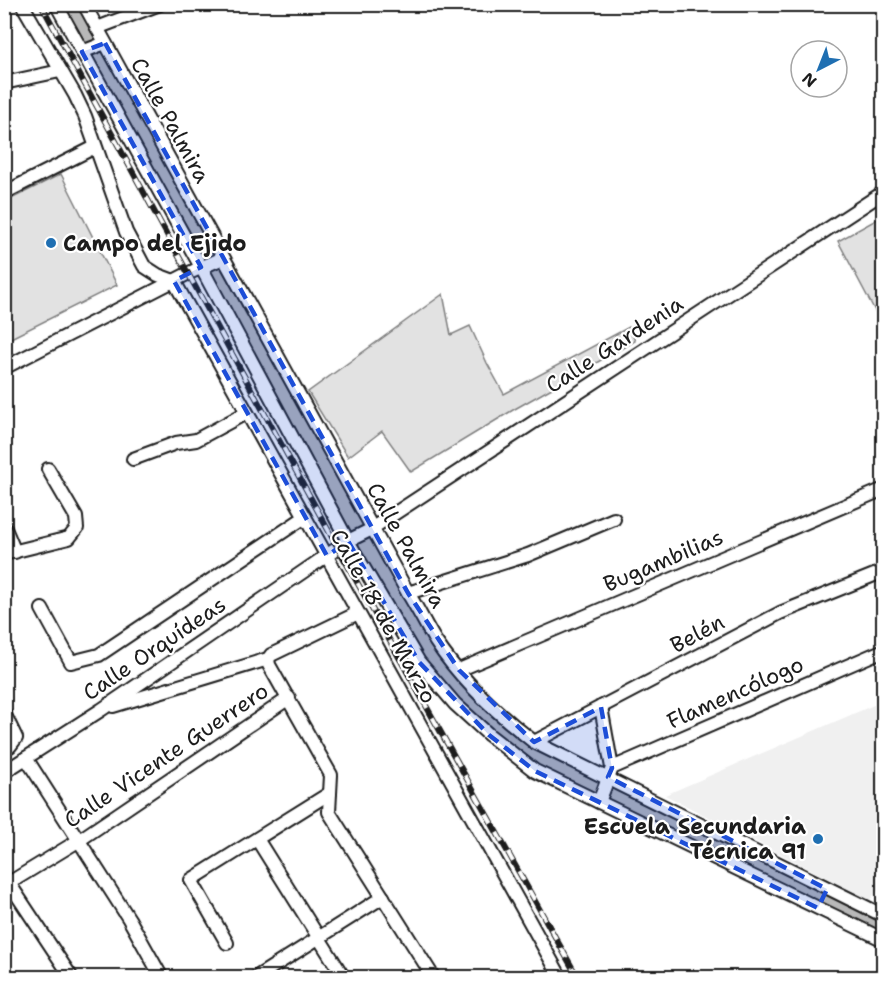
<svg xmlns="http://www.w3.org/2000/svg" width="888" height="982" font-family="'Shantell Sans',sans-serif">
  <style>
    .built { fill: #f0f0f0 }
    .green { fill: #e2e2e2; stroke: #7f7f7f; stroke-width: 1.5 }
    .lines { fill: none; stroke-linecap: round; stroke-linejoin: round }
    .canal { stroke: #b8b8b8; stroke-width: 14 }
    .minor-casing { stroke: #1c1c1c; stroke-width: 16 }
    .minor { stroke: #fff; stroke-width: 12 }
    .rail-casing { stroke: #1c1c1c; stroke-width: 6 }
    .rail { stroke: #fff; stroke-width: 4; stroke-dasharray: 11; stroke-linecap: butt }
    .marked { fill: #1d4ed8; fill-opacity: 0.2; stroke: #1d4ed8; stroke-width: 4.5; stroke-dasharray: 12 8; stroke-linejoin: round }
    .poi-dot { fill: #1f6fb2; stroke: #fff; stroke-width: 2 }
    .labels { text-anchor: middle; stroke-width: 4.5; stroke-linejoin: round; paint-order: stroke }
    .street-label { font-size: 22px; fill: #1c1c1c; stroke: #fff }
    .poi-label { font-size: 22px; font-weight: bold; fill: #1c1c1c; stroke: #fff; text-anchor: start }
  </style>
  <rect width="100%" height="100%" fill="#fff"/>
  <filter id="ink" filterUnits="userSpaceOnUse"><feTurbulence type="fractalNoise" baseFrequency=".0167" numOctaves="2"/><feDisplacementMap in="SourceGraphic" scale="12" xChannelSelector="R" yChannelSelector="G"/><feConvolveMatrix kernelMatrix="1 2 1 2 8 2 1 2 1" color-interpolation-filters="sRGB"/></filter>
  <g filter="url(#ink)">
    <polygon class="built" points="883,701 883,884 870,900 665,795"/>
    <g class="green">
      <polygon points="61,174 117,285 5,341 5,202"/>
      <polygon points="883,216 883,326 838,241"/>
      <polygon points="443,294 451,335 470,326 487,363 504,394 629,327 635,341 513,410 411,472 382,431 348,457 308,392"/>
    </g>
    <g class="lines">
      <polyline class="canal" points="68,4 425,652 462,696 497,730 534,754 884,927"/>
      <g class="minor-casing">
        <g id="minor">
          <polyline points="22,4 75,95 85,116 126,232 144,266 158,275 174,281 561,978"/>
          <polyline points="56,4 201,267 348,541 419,662 455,704 489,735 535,771 884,940"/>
          <path d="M 84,4 L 408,593 C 418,609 426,626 436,642 C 461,680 498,714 534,742 L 884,916"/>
          <polyline points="97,28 160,4"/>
          <polyline points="82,52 105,43"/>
          <polyline points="4,83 60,71"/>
          <polyline points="4,193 95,147"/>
          <polyline points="4,368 189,273 223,258"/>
          <polyline points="133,459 176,443 196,440 246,413"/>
          <polyline points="4,526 15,552"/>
          <polyline points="4,554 69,538 77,528 76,517 48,469"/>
          <polyline points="408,593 528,555 614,519"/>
          <polyline points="42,609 71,662 99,655 305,517"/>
          <polyline points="268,659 269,665 331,775 329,812 434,978"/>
          <polyline points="459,670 884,489"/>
          <polyline points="113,706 268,659 271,655 358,613"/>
          <polyline points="601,707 612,768"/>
          <polyline points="4,713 16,738 10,746 4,748"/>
          <polyline points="534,742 780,613 884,571"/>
          <polyline points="26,758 129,919 162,978"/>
          <polyline points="4,772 101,710 348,541 368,531 884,192"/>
          <polyline points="599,802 612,768 884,650"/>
          <polyline points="257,839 344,978"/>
          <polyline points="9,883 72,978"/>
          <polyline points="4,886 78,841 289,698"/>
          <polyline points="227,943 191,880 330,793"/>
          <polyline points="4,971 9,978"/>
          <polyline points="255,978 383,897"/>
        </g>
      </g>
      <use href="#minor" class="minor"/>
      <g class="rail-casing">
        <polyline id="rail" points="41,4 338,548 578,978"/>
      </g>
      <use href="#rail" class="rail"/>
    </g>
  </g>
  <path class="marked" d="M 105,43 L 408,593 L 459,670 L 534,742 L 601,707 L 612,768 L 608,777 L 827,889 L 818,908 L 535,771 L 489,735 L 419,662 L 348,541 L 327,556 L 174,281 L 201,267 L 82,52 Z"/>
  <g class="poi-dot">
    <circle cx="51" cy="243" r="6"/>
    <circle cx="818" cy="839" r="6"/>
  </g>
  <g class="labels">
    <g class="street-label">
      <text transform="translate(171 120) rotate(61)" y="8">Calle Palmira</text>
      <text transform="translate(614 344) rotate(-33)" y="8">Calle Gardenia</text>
      <text transform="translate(407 545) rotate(61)" y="8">Calle Palmira</text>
      <text transform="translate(663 560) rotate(-23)" y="8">Bugambilias</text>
      <text transform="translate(384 616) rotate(61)" y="8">Calle 18 de Marzo</text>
      <text transform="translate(697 633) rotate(-28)" y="8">Belén</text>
      <text transform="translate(154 648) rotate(-34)" y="8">Calle Orquídeas</text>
      <text transform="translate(735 692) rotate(-24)" y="8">Flamencólogo</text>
      <text transform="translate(166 755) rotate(-34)" y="8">Calle Vicente Guerrero</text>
    </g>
    <g class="poi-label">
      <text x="63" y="251">Campo del Ejido</text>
      <text x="806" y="834" text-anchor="end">Escuela Secundaria<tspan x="806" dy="25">Técnica 91</tspan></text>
    </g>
  </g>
  <rect width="888" height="982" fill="none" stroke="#fff" stroke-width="24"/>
  <rect x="12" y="12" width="864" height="958" fill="none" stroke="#1c1c1c" stroke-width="2" filter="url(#ink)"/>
  <g transform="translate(819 69) rotate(222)"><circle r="28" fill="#ffffff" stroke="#a4a4a4" stroke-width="1.5"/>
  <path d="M0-4.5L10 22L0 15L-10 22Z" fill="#1f6fb2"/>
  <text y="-9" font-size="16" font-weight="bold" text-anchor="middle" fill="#1c1c1c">N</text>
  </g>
</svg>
